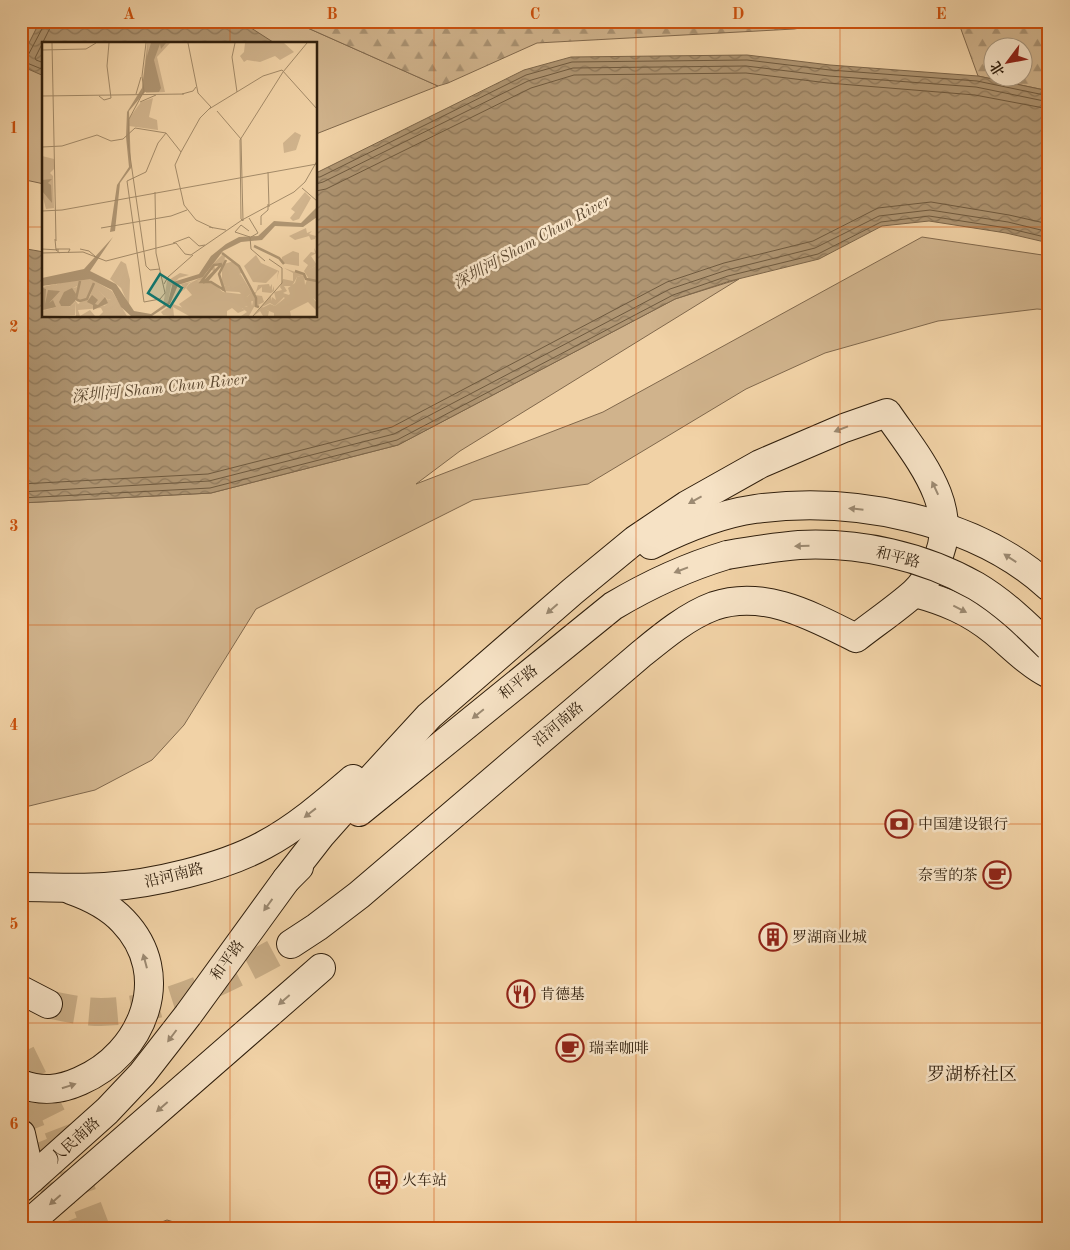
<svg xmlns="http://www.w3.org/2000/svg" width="1070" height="1250" font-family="'Old Standard TT','Noto Serif SC',serif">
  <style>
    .green { fill: #d0b38c; stroke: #80684c }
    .forest { fill: url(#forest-firs); stroke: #80684c; fill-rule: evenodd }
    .park { fill: url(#park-crowns); stroke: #80684c }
    .water { fill: url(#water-waves); stroke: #7c6549 }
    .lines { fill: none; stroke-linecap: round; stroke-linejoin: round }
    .shore { stroke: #6f5a3f; stroke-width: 1 }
    .secondary-tunnel { stroke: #caae87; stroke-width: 28; stroke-dasharray: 28 14; stroke-linecap: butt }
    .trunk-tunnel { stroke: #caae87; stroke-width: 28; stroke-dasharray: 28 14; stroke-linecap: butt }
    .secondary-casing { stroke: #2f1e0c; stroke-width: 30 }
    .secondary { stroke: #f6e2c5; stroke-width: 28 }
    .secondary-bridge-casing { stroke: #2f1e0c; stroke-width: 30; stroke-linecap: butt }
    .secondary-bridge { stroke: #f6e2c5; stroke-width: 28 }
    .oneway { fill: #9c8a72 }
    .grid { fill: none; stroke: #cc500c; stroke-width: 1; stroke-opacity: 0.55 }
    .labels { text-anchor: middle; stroke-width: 5; stroke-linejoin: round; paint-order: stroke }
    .street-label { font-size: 15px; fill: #2f1e0c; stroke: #f6e2c5 }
    .poi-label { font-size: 15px; fill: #2f1e0c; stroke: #f6e2c5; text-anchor: start }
    .water-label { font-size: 16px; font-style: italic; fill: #5c4830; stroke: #f6e2c5 }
    .quarter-label { font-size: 18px; fill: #2f1e0c; stroke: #f6e2c5 }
    .inset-river { fill: none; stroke: #af9572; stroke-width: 2.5 }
    .inset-road { fill: none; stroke: #a38a68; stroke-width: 1 }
    .view { fill: #0f766e; fill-opacity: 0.15; stroke: #0f766e; stroke-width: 2.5 }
    .inset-edge { fill: none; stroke: #2f1e0c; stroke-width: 2.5 }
    .neatline { fill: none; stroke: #cc500c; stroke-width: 2 }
    .grid-label { font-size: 16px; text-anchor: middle; font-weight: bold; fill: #cc500c }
  </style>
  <defs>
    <pattern id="forest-firs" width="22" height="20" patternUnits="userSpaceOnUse" patternTransform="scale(1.25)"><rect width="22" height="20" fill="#d0b38c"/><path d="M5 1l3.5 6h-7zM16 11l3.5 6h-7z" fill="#a99171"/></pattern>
    <pattern id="park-crowns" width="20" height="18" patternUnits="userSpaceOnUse" patternTransform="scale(1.25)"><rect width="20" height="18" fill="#d0b38c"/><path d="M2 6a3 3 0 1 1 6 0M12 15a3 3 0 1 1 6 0" fill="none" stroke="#a99171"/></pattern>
    <pattern id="water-waves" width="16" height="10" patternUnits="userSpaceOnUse" patternTransform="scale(1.25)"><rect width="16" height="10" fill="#af9572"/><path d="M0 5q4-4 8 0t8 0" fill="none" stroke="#8f795c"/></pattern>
  </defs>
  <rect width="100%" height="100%" fill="#f1d2a6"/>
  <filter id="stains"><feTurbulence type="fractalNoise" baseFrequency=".004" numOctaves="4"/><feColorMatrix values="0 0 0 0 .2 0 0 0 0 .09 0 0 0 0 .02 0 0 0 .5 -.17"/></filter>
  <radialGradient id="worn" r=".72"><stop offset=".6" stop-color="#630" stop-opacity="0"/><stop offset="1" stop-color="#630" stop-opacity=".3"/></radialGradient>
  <g class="green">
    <polygon points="21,21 292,21 438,86 316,134 316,44 44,44 44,184 21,179"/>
    <polygon points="922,237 1049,256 1049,310 1037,309 938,321 825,353 746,389 588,484 473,500 256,609 184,725 152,760 95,790 21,808 21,503 211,493 398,445 675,299 739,279 460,451 416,484 603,412"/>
  </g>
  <g class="forest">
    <polygon points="292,21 334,21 352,28 361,21 844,21 794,29 537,43 448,83 438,86"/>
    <path d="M 958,21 L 1049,21 L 1049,91 L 978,76 ZM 992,48 L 1022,48 L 1022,78 L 992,78 Z"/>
  </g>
  <polygon class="park" points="167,1220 184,1225 188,1229 150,1229 154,1225"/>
  <g class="water">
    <polygon points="40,21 234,21 248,26 276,44 44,44 44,76 21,66 21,59"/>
    <polygon points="747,55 830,65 978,76 1049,91 1049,243 1006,233 929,221 882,226 819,259 730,281 675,299 398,445 211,493 21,503 21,248 44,252 44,316 316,316 316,173 524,70 571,57"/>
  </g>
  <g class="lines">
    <g class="shore">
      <polyline points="44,63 36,60 35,58 50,28 51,21"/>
      <polyline points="44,70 27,63 25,61 44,25 44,21"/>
      <polyline points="316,177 320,177 526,75 572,62 747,60 830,70 977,81 1049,96"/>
      <polyline points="316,184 323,182 528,81 573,68 746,66 829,76 976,87 1049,102"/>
      <polyline points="316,191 326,189 531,88 574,75 746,73 828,83 975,95 1049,109"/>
      <polyline points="21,484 208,474 392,427 667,282 724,263 813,241 878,208 931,202 1009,215 1049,224"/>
      <polyline points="21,492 209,481 394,434 670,289 727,270 815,248 879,216 930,210 1008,222 1049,232"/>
      <polyline points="21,498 210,488 397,440 673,295 728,276 818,254 881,222 929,216 1007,228 1049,238"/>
    </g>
    <path class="secondary-tunnel" d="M 48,1004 C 66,1008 83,1012 101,1012 C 171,1011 232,976 291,944"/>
    <g class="trunk-tunnel">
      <polyline points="21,1053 57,1126 96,1229"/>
      <polyline points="21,1104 70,1229"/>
    </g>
    <g class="secondary-casing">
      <g id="secondary">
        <path d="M 651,545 C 683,529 719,514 755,509 C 853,496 975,519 1049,587"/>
        <path d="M 915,593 C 945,601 969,611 994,631 C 1011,645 1029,664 1049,674"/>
        <path d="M 359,812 L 613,606 C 650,584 687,567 727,555"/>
        <path d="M 286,880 L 321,835 L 360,791 L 429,716 L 573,591 L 635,540 L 687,505 L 760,464 L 844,428 L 887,413 C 916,456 963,507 936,562 C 930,573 924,584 914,593 C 896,609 875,623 856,638 C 812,616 764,589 714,606 C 687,616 662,637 640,655 L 359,895 L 317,927 L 291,944"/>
        <path d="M 21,887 C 49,887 77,889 105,887 C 152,884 222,868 264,845 C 296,828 325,803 353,779"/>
        <polyline points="21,990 48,1004"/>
        <path d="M 21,1084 C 42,1092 60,1090 80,1081 C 143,1054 175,975 123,921 C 109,906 91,897 71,890"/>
        <polyline points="21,1134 31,1179"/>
        <polyline points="21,1188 107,1111 142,1074 188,1015 286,880 299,867"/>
        <polyline points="22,1229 321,968"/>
      </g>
    </g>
    <use href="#secondary" class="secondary"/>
    <g class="secondary-bridge-casing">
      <path id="secondary-bridge" d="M 727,555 C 751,551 775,547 799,545 C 860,542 923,556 976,586 C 1003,602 1027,625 1049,647"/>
    </g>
    <use href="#secondary-bridge" class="secondary-bridge"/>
  </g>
  <defs><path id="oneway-solid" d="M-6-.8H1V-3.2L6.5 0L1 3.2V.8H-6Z" transform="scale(1.25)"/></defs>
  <g class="oneway">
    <use href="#oneway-solid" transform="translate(841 429) rotate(159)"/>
    <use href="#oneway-solid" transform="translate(935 488) rotate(-115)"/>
    <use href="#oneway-solid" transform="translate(695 500) rotate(151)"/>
    <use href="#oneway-solid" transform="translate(856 509) rotate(-174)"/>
    <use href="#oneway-solid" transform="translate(802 546) rotate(178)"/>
    <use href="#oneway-solid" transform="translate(1010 558) rotate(-147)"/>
    <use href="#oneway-solid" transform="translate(681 570) rotate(159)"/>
    <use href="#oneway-solid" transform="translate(552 609) rotate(139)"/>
    <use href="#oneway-solid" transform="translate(960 609) rotate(27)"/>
    <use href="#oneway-solid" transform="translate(478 714) rotate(141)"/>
    <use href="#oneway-solid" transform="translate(310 813) rotate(142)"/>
    <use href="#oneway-solid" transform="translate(268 905) rotate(126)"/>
    <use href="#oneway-solid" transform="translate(145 961) rotate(-105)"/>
    <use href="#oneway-solid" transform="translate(284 1000) rotate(139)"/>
    <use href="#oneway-solid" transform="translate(172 1036) rotate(127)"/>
    <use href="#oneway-solid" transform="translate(69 1086) rotate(-18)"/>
    <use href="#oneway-solid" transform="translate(162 1107) rotate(139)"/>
    <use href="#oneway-solid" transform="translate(55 1200) rotate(139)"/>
  </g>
  <path class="grid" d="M 230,21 L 230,44M 434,21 L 434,1229M 636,21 L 636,1229M 840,21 L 840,1229M 21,227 L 44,227M 316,227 L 1049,227M 230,316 L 230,1229M 21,426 L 1049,426M 21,625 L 1049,625M 21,824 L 1049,824M 21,1023 L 1049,1023"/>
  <defs>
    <g id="bank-ring" transform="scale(1.4375)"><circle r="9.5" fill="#f6e2c5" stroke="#8f2418" stroke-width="1.5"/><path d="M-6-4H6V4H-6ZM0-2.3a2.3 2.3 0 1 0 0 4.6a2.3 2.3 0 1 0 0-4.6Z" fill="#8f2418"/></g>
    <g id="cafe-ring" transform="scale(1.4375)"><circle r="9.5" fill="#f6e2c5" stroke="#8f2418" stroke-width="1.5"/><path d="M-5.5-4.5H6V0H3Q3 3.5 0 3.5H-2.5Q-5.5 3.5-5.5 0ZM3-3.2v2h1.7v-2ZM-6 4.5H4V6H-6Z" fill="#8f2418"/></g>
    <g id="building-ring" transform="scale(1.4375)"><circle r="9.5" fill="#f6e2c5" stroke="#8f2418" stroke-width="1.5"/><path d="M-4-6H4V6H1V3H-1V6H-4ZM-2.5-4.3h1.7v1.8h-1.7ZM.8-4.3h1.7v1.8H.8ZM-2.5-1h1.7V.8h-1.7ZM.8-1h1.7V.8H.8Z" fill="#8f2418"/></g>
    <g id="restaurant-ring" transform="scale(1.4375)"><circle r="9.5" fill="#f6e2c5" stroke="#8f2418" stroke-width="1.5"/><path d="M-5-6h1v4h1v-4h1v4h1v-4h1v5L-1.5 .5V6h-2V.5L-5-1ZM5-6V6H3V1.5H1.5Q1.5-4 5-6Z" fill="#8f2418"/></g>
    <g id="bus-ring" transform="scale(1.4375)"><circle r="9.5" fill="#f6e2c5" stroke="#8f2418" stroke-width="1.5"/><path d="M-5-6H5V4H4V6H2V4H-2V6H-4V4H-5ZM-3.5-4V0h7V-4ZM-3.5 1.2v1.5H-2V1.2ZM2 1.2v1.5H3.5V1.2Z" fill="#8f2418"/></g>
  </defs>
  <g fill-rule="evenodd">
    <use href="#bank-ring" x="899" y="824"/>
    <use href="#cafe-ring" x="997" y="875"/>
    <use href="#building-ring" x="773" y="937"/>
    <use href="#restaurant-ring" x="521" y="994"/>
    <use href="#cafe-ring" x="570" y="1048"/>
    <use href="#bus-ring" x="383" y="1180"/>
  </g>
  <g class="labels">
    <g class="street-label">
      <text transform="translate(898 557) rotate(14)" y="5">和平路</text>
      <text transform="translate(518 682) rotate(-39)" y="5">和平路</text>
      <text transform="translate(558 724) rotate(-40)" y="5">沿河南路</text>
      <text transform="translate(174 875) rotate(-14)" y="5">沿河南路</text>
      <text transform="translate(227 960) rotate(-54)" y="5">和平路</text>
      <text transform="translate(75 1140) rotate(-42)" y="5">人民南路</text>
    </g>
    <g class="poi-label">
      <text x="918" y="829">中国建设银行</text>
      <text x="978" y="880" text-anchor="end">奈雪的茶</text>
      <text x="792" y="942">罗湖商业城</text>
      <text x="540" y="999">肯德基</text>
      <text x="589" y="1053">瑞幸咖啡</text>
      <text x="402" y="1185">火车站</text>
    </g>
    <g class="water-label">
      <text transform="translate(531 241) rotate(-29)" y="6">深圳河 Sham Chun River</text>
      <text transform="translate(159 387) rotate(-6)" y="6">深圳河 Sham Chun River</text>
    </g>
    <g class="quarter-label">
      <text x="972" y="1080">罗湖桥社区</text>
    </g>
  </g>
  <g transform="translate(42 42)">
    <rect width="275" height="275" fill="#f1d2a6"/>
    <path d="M 180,213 L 183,214 L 182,222 L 192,219 L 197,224 L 201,232 L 198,231 L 196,239 L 203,244 L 196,247 L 180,243 L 180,221 L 172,222 L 174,231 L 167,226 ZM 275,223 L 275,259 L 271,256 L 275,261 L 275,269 L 266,260 L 248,269 L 249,274 L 232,274 L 232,271 L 220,266 L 228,262 L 233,264 L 248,252 L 246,246 L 253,241 L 255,235 L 262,233 L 263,243 L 265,238 L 273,239 L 264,229 ZM 138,231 L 147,233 L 137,236 L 129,244 L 126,260 L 121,264 L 125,239 ZM 163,233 L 163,238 L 155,239 L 171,241 L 181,250 L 198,252 L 203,248 L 205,255 L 208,252 L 210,264 L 207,267 L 205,264 L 200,266 L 203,268 L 196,271 L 190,266 L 185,269 L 185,274 L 147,274 L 137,262 L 150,253 L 144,246 L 147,242 ZM 14,242 L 18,247 L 36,245 L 33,258 L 36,262 L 47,256 L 52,244 L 66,258 L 72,256 L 73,259 L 61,264 L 69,264 L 75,274 L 57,274 L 61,270 L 59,266 L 36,268 L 38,274 L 48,268 L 53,274 L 34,274 L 33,260 L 27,265 L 20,265 L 18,252 L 14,265 L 0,269 L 0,245 Z" fill="#d0b38c"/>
    <path d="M 264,186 L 265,191 L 270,189 L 267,192 L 274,194 L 273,197 L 269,198 L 267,194 L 253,198 L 247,194 ZM 272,206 L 275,211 L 269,214 L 275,223 L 265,229 L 275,239 L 264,239 L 267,237 L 262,229 L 266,223 L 261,219 L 269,210 L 273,211 ZM 251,209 L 257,211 L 257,224 L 239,221 L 240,215 ZM 214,213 L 219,221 L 237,229 L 235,238 L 236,229 L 224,241 L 211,240 L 202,224 ZM 79,219 L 84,222 L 88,238 L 87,264 L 79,246 L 68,237 ZM 242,226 L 262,233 L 255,235 L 250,244 L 242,244 L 245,249 L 241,251 L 247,253 L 250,263 L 247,264 L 242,255 L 233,264 L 228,261 L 220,265 L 227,269 L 226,274 L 221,274 L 218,269 L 212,274 L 229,253 L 229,259 L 230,255 L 234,258 L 232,250 L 240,248 L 238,245 L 241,237 L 251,239 L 251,231 ZM 198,231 L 210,251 L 214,250 L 216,243 L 227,242 L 228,245 L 230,242 L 230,249 L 232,244 L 232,249 L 229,251 L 220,250 L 220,245 L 215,249 L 213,253 L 220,254 L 222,260 L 212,265 L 207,274 L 199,274 L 205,270 L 199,265 L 210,264 L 211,259 L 205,260 L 208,252 L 205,255 L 197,250 L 180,249 L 180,243 L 196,246 L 202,244 L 194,241 ZM 40,236 L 49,237 L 70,249 L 85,274 L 75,274 L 68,265 L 61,265 L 72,257 L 66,257 L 52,245 L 35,260 L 35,244 L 21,250 L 14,242 ZM 153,239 L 147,241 L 143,247 L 136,252 L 131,262 L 144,267 L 147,274 L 131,265 L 132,274 L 121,273 L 119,270 L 129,263 L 134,253 L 142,247 L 139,242 Z" fill="#d0b38c"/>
    <path d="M 18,249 L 22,252 L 18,263 L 27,265 L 33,260 L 33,273 L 0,274 L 0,269 L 14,265 L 11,257 Z" fill="#d0b38c"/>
    <path d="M 105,1 L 128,1 L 115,15 L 123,50 L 104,51 L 101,37 ZM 203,1 L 242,1 L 252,10 L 238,18 L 233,14 L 218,20 L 205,18 L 202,20 L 198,14 L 202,10 ZM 111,56 L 107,75 L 115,78 L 116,88 L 87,84 L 88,75 L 99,60 ZM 253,90 L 259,93 L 254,108 L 242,111 L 241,101 ZM 0,114 L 12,117 L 12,127 L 8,131 L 11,134 L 12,166 L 4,167 L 0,152 ZM 263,150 L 269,156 L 257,177 L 251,179 L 248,176 L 253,170 L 249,167 ZM 40,238 L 69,249 L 84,274 L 69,274 L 72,256 L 66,258 L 53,245 L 41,262 L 33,258 L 35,244 L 21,250 L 5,247 L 3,260 L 0,260 L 0,246 Z" fill="#d0b38c"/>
    <path d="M 106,1 L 105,14 L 109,1 L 124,1 L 119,7 L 118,2 L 112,18 L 119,46 L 117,50 L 103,50 L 87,69 L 89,126 L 78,141 L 73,189 L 68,190 L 75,143 L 87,125 L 84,95 L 85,70 L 100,46 ZM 10,137 L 6,141 L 9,143 L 10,161 L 0,149 L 0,138 ZM 275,165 L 275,175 L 261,185 L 233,184 L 220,198 L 199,200 L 181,209 L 161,235 L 136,243 L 128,262 L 110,274 L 89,274 L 79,265 L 70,248 L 48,237 L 0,244 L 0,236 L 42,227 L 71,195 L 48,229 L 74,242 L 92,269 L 109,272 L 126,260 L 131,240 L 157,232 L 169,214 L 184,202 L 197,195 L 216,194 L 232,179 L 259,181 ZM 1,246 L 4,247 L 3,262 L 6,248 L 18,249 L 7,261 L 11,258 L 14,265 L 0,268 ZM 30,246 L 34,252 L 33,259 L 28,264 L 19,264 L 17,260 L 22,250 ZM 50,253 L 56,258 L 53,262 L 56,263 L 63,255 L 66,261 L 51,268 L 51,263 L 45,260 Z" fill="#af9572"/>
    <path class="inset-river" d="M 212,204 L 237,216 L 242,222M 180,211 L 197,224 L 214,256 L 214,264 L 217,265M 180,222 L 172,223 L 159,240 L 169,240 L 182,248 L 177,232 L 184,218M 253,229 L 262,232 L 264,237 L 275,239M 38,239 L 34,257 L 38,259 L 45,257 L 52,241M 164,240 L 178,224M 161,241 L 179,223"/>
    <path class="inset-road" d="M 10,1 L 14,199M 104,1 L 100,34 L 102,49 L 87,77 L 86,100 L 104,224 L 108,228 L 118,227M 193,1 L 190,15 L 195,50M 0,8 L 44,7 L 54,1M 94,52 L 99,35M 140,52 L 151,49 L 154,45M 0,54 L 142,52M 57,54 L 62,58 L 69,56 L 65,24 L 67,1M 98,60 L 114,53M 167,67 L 221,34 L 240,28 L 275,67M 175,69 L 199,97M 198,98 L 199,177 L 201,179 L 199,97M 198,98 L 241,30 L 265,1M 0,105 L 20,104 L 55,93 L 69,99 L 81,97 L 93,86 L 124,91 L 139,110 L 133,123 L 142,163 L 154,178 L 171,186M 139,110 L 158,76 L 169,65 L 156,51 L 146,1M 226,130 L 227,165M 260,146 L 275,159M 113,150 L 114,211 L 123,251 L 118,257 L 102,260 L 85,139 L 104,130 L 116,101 L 124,91M 0,169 L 20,168 L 275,122M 207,176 L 216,191 L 209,195M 219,183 L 219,174 L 226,168 L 226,162M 167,185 L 184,188M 59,186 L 129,174 L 145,168M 207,189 L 199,183 L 193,190 L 208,195M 208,195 L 209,207 L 223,219M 13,197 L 14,208 L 18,211M 131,201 L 147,195 L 157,204 L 163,203M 0,207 L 17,208M 14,207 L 28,207 L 26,211M 38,207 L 47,209 L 54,215M 0,211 L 41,210 L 64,219 L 134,201 L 143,212 L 149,213 L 200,178 L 252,150 L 263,140 L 275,119M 122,242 L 126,235 L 151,213M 211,274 L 240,241 L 240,226 L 227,217"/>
    <path class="view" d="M 118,232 L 140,246 L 128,265 L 106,251 Z"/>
    <rect width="275" height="275" class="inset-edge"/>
  </g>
  <rect width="1070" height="1250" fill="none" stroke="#f1d2a6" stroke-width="55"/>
  <g transform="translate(1008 62) rotate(238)"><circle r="24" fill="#f6e2c5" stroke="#a6947b"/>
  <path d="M0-4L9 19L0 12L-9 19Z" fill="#8f2418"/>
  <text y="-8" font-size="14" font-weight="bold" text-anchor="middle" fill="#2f1e0c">北</text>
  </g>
  <rect x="28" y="28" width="1014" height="1194" class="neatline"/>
  <g class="grid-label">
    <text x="129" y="19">A</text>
    <text x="332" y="19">B</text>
    <text x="535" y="19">C</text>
    <text x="738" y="19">D</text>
    <text x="941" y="19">E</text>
    <text x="14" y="133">1</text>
    <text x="14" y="332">2</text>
    <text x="14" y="531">3</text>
    <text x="14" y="730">4</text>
    <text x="14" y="929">5</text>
    <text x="14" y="1129">6</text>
  </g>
  <rect width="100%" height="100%" filter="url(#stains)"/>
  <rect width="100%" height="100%" fill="url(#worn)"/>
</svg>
